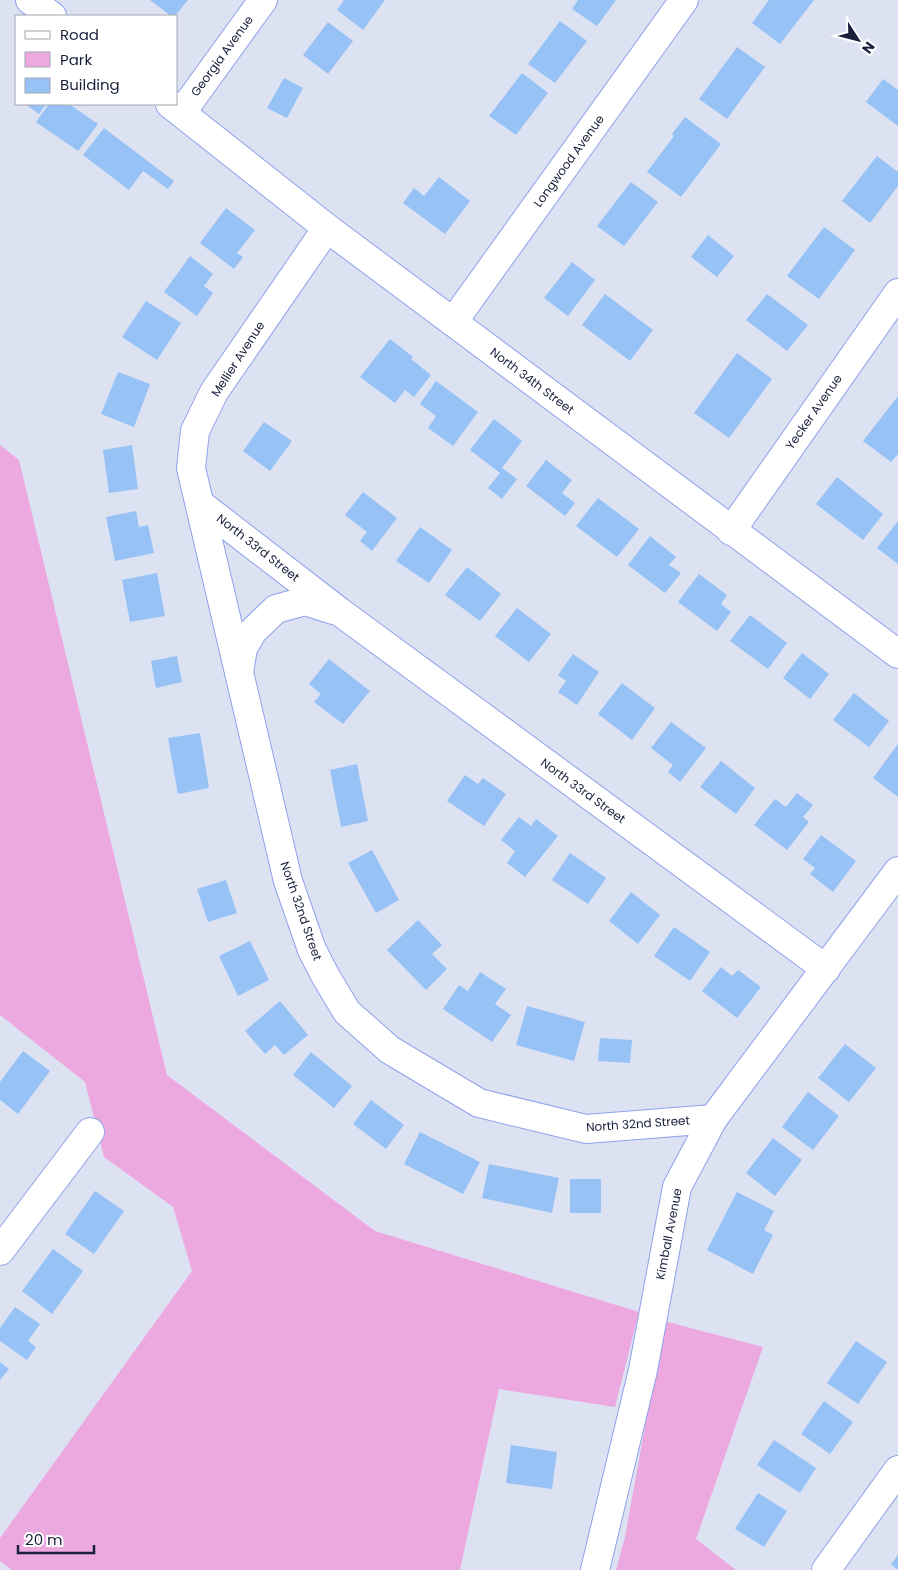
<svg xmlns="http://www.w3.org/2000/svg" width="898" height="1570" font-family="Poppins,sans-serif">
  <style>
    .green { fill: #eca9e0 }
    .building { fill: #96c2f6 }
    .lines { fill: none; stroke-linecap: round; stroke-linejoin: round }
    .minor-casing { stroke: #8fa1eb; stroke-width: 30 }
    .minor { stroke: #fff; stroke-width: 28 }
    .labels { text-anchor: middle; stroke-width: 4; stroke-linejoin: round; paint-order: stroke }
    .street-label { font-size: 12px; fill: #1a203c; stroke: #fff }
  </style>
  <rect width="100%" height="100%" fill="#dde2f2"/>
  <g class="green">
    <polygon points="0,445 19,460 167,1075 375,1231 639,1312 615,1407 499,1389 460,1570 12,1570 0,1561 0,1538 192,1271 173,1207 104,1157 85,1082 0,1015"/>
    <polygon points="664,1321 763,1347 696,1539 736,1570 616,1570 625,1537"/>
  </g>
  <g class="building">
    <polygon points="150,0 188,0 175,16 171,16"/>
    <polygon points="344,0 385,0 363,30 337,10"/>
    <polygon points="578,0 616,0 597,26 572,9"/>
    <polygon points="769,0 814,0 780,44 752,23"/>
    <polygon points="560,21 587,41 555,83 528,64"/>
    <polygon points="328,22 353,41 328,74 303,55"/>
    <polygon points="737,47 765,67 727,119 699,99"/>
    <polygon points="522,73 548,93 516,135 489,116"/>
    <polygon points="284,78 303,88 287,118 267,108"/>
    <polygon points="883,79 898,90 898,126 866,102"/>
    <polygon points="25,104 46,104 39,114"/>
    <polygon points="49,104 69,104 98,124 78,151 36,122"/>
    <polygon points="685,117 721,144 681,197 647,172 674,136 672,134"/>
    <polygon points="104,128 174,181 168,189 143,171 129,190 83,155"/>
    <polygon points="877,156 898,172 898,186 870,223 842,201"/>
    <polygon points="439,177 470,201 445,234 403,203 414,188 424,196"/>
    <polygon points="631,182 658,202 624,246 597,226"/>
    <polygon points="226,208 255,230 237,253 243,257 234,269 200,243"/>
    <polygon points="824,227 855,250 819,299 787,276"/>
    <polygon points="708,235 734,256 717,277 691,257"/>
    <polygon points="190,256 213,274 204,286 213,293 197,316 164,292"/>
    <polygon points="572,262 595,280 568,316 544,298"/>
    <polygon points="605,294 653,330 630,361 582,325"/>
    <polygon points="767,294 808,325 787,351 746,320"/>
    <polygon points="146,301 181,323 157,360 122,337"/>
    <polygon points="390,339 413,357 411,359 431,375 414,397 405,390 395,403 360,377"/>
    <polygon points="737,353 772,379 729,438 694,413"/>
    <polygon points="118,372 150,384 134,427 101,414"/>
    <polygon points="436,381 478,412 453,446 428,428 436,416 420,404"/>
    <polygon points="898,396 898,454 891,462 863,441"/>
    <polygon points="494,419 522,441 502,468 517,479 502,499 488,488 500,473 470,450"/>
    <polygon points="264,422 292,441 270,471 243,451"/>
    <polygon points="132,445 138,489 109,493 103,450"/>
    <polygon points="546,460 572,480 562,493 575,503 565,516 526,486"/>
    <polygon points="837,477 883,514 863,540 816,504"/>
    <polygon points="363,492 397,518 372,551 360,541 367,532 345,515"/>
    <polygon points="598,498 639,529 617,557 576,526"/>
    <polygon points="136,511 139,527 148,525 154,553 115,561 106,517"/>
    <polygon points="898,521 898,564 877,548"/>
    <polygon points="420,527 452,550 429,583 396,561"/>
    <polygon points="650,536 676,557 669,565 681,573 665,593 628,565"/>
    <polygon points="467,567 501,594 480,621 445,595"/>
    <polygon points="157,573 165,616 130,622 122,580"/>
    <polygon points="699,574 727,595 721,604 731,612 717,631 678,602"/>
    <polygon points="517,608 551,634 529,662 495,636"/>
    <polygon points="750,615 787,643 768,669 730,641"/>
    <polygon points="802,653 829,674 810,699 783,678"/>
    <polygon points="573,654 599,672 577,705 558,692 566,681 558,675"/>
    <polygon points="177,656 182,682 156,688 151,661"/>
    <polygon points="329,659 370,691 343,724 314,702 321,694 309,684"/>
    <polygon points="622,683 655,708 632,740 598,714"/>
    <polygon points="854,693 889,721 869,747 833,720"/>
    <polygon points="671,722 706,748 680,782 668,772 673,765 651,748"/>
    <polygon points="200,733 209,788 178,794 168,738"/>
    <polygon points="898,744 898,797 873,778"/>
    <polygon points="721,761 755,788 736,814 700,787"/>
    <polygon points="357,764 368,821 341,827 330,770"/>
    <polygon points="465,775 478,784 483,778 506,794 484,826 447,801"/>
    <polygon points="797,793 813,805 803,817 809,822 787,850 754,825 775,799 786,807"/>
    <polygon points="519,817 531,826 536,819 558,836 525,877 507,863 515,851 501,840"/>
    <polygon points="821,835 856,861 833,892 810,874 815,868 803,859"/>
    <polygon points="372,850 399,900 376,913 348,863"/>
    <polygon points="570,853 606,878 588,904 552,880"/>
    <polygon points="226,880 237,913 208,922 197,889"/>
    <polygon points="631,892 660,915 638,944 609,921"/>
    <polygon points="418,920 442,945 432,954 447,969 426,990 387,950"/>
    <polygon points="674,927 710,952 690,981 654,956"/>
    <polygon points="250,941 269,980 238,996 219,956"/>
    <polygon points="721,967 732,976 738,970 761,987 737,1018 702,991"/>
    <polygon points="480,972 506,989 495,1004 511,1015 492,1042 443,1009 459,985 468,991"/>
    <polygon points="280,1001 308,1035 284,1055 275,1045 265,1054 245,1031"/>
    <polygon points="527,1006 585,1022 574,1061 516,1045"/>
    <polygon points="600,1038 632,1040 630,1063 598,1061"/>
    <polygon points="845,1044 876,1068 849,1102 818,1078"/>
    <polygon points="23,1051 50,1071 18,1114 0,1100 0,1082"/>
    <polygon points="311,1052 352,1086 334,1108 293,1075"/>
    <polygon points="808,1092 839,1116 813,1150 782,1127"/>
    <polygon points="371,1100 404,1125 386,1149 353,1124"/>
    <polygon points="420,1132 480,1162 463,1194 404,1164"/>
    <polygon points="773,1138 802,1160 775,1196 746,1173"/>
    <polygon points="489,1164 559,1178 552,1213 482,1198"/>
    <rect x="570" y="1179" width="31" height="34"/>
    <polygon points="95,1191 124,1211 94,1254 65,1234"/>
    <polygon points="737,1192 774,1211 764,1230 773,1235 753,1274 707,1250"/>
    <polygon points="53,1249 83,1271 52,1314 22,1291"/>
    <polygon points="15,1307 40,1324 28,1341 36,1347 27,1360 0,1341 0,1328"/>
    <polygon points="856,1341 887,1362 858,1404 827,1383"/>
    <polygon points="0,1362 9,1369 0,1380"/>
    <polygon points="824,1401 853,1422 830,1454 801,1434"/>
    <polygon points="774,1440 816,1468 800,1493 757,1465"/>
    <polygon points="511,1445 557,1452 552,1489 506,1483"/>
    <polygon points="758,1493 787,1511 764,1547 735,1529"/>
    <polygon points="898,1555 898,1570 891,1564"/>
  </g>
  <g class="lines">
    <g class="minor-casing">
      <g id="minor">
        <polyline points="30,0 52,16"/>
        <polyline points="170,104 327,228 898,654"/>
        <polyline points="182,112 263,0"/>
        <polyline points="327,228 214,392 195,431 191,468 288,881 312,950 326,977 347,1012 390,1050 479,1103 586,1129 713,1119"/>
        <polyline points="453,322 684,0"/>
        <polyline points="200,504 340,612 826,969"/>
        <polyline points="731,531 898,293"/>
        <polyline points="239,672 243,648 253,631 276,609 305,601 333,610"/>
        <polyline points="0,1251 90,1132"/>
        <polyline points="595,1570 643,1370 677,1187 713,1119 898,871"/>
        <polyline points="826,1570 898,1470"/>
      </g>
    </g>
    <use href="#minor" class="minor"/>
  </g>
  <g class="labels">
    <g class="street-label">
      <text transform="translate(222 56) rotate(-54)" y="4">Georgia Avenue</text>
      <text transform="translate(569 161) rotate(-54)" y="4">Longwood Avenue</text>
      <text transform="translate(238 359) rotate(-57)" y="4">Mellier Avenue</text>
      <text transform="translate(532 381) rotate(37)" y="4">North 34th Street</text>
      <text transform="translate(814 412) rotate(-55)" y="4">Yecker Avenue</text>
      <text transform="translate(258 548) rotate(38)" y="4">North 33rd Street</text>
      <text transform="translate(583 791) rotate(36)" y="4">North 33rd Street</text>
      <text transform="translate(301 911) rotate(71)" y="4">North 32nd Street</text>
      <text transform="translate(638 1124) rotate(-4)" y="4">North 32nd Street</text>
      <text transform="translate(669 1234) rotate(-79)" y="4">Kimball Avenue</text>
    </g>
  </g>
  <rect x="15" y="15" width="162" height="90" fill="#ffffff" stroke="#a3a6b1"/>
  <rect x="25" y="31" width="25" height="8" fill="#ffffff" stroke="#a3a6b1"/>
  <text x="60" y="40" font-size="15" fill="#1a203c">Road</text>
  <rect x="25" y="52" width="25" height="15" fill="#eca9e0" stroke="#a3a6b1"/>
  <text x="60" y="65" font-size="15" fill="#1a203c">Park</text>
  <rect x="25" y="78" width="25" height="15" fill="#96c2f6" stroke="#a3a6b1"/>
  <text x="60" y="90" font-size="15" fill="#1a203c">Building</text>
  <g transform="translate(858 40) rotate(126)" stroke="#ffffff" stroke-width="4" paint-order="stroke">
  <path d="M0-4L9 19L0 12L-9 19Z" fill="#1a203c"/>
  <text y="-8" font-size="14" font-weight="bold" text-anchor="middle" fill="#1a203c">N</text>
  </g>
  <path d="M18 1545v8h76v-8" fill="none" stroke="#1a203c" stroke-width="2.5"/>
  <text x="25" y="1545" font-size="15" fill="#1a203c" stroke="#ffffff" stroke-width="4" paint-order="stroke">20 m</text>
</svg>
